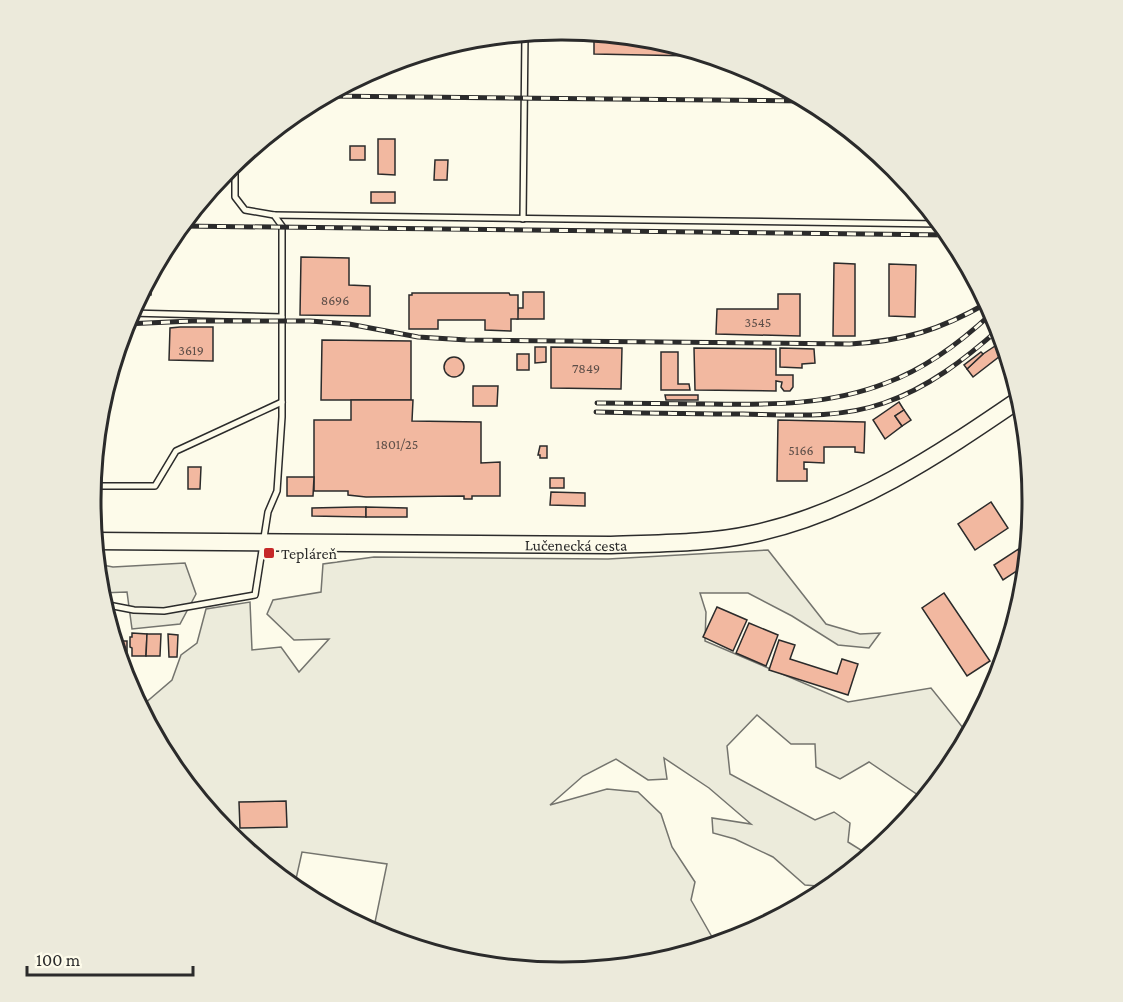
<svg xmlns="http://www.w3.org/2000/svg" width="1123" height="1002" font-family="'Crimson Pro',serif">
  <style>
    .green { fill: #ecebdb; stroke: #74746e; stroke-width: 1.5 }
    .building { fill: #f2b8a0; stroke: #2b2b2b; stroke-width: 1.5 }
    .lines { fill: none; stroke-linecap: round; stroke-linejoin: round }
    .service-casing { stroke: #2b2b2b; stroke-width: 8 }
    .primary-casing { stroke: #2b2b2b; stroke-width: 19 }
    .service { stroke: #fdfbea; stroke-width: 5 }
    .primary { stroke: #fdfbea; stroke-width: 16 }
    .rail-casing { stroke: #2b2b2b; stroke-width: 5 }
    .rail { stroke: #fdfbea; stroke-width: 3; stroke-dasharray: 9; stroke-linecap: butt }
    .poi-dot { fill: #c62828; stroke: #fdfbea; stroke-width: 2 }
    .labels { text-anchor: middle; stroke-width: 4.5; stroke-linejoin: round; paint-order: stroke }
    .number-label { font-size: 14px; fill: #5d4e48 }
    .street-label { font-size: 16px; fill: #2b2b2b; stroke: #fdfbea }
    .poi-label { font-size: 16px; fill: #2b2b2b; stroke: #fdfbea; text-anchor: start }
    .rim { fill: none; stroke: #2b2b2b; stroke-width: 3 }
  </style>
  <rect width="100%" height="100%" fill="#fdfbea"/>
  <g class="green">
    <polygon points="768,550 826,624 860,634 880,633 869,648 838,645 792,616 748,593 700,593 706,612 705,641 848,702 931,688 968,734 953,763 924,799 869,762 840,779 816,767 815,744 791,744 757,715 727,746 730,774 815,820 834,812 850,823 848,842 869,855 830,887 805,885 773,857 735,839 713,833 712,818 751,824 709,788 664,758 667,779 648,780 616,759 583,776 550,805 607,789 638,792 661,814 672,847 695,882 691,900 716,944 653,963 562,972 469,963 381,936 373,932 387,864 302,852 294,888 228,834 170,762 139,704 144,704 172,680 181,655 197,643 206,609 250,602 252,650 281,647 299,672 329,639 294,640 267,614 273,600 321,592 323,564 374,557 608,559"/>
    <polygon points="185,563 196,594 180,624 132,629 127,592 100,593 97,564 113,567"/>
  </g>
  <g class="building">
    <polygon points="594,33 654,39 694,51 694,56 594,54"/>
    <polygon points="322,97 322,107 304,107"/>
    <polygon points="378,139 395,139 395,175 378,174"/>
    <rect x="350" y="146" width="15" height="14"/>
    <polygon points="435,160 448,160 447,180 434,180"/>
    <rect x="371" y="192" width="24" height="11"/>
    <polygon points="301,257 349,258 349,285 370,286 370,316 300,315"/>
    <polygon points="834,263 855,264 855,336 833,336"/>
    <polygon points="889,264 916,265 915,317 889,316"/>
    <polygon points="148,280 152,280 151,295 140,295"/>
    <polygon points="523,292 544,292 544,319 517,319 518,308 523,308"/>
    <polygon points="412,293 509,293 510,295 518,295 518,319 511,319 511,331 485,330 485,320 438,320 438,329 409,329 409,295 412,295"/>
    <polygon points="778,294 800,294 800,336 716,334 717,309 778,309"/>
    <polygon points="180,327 213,327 213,361 169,360 170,328"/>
    <polygon points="322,340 411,341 411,400 321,400"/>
    <polygon points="995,346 1000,356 973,377 967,369 983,354"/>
    <polygon points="535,347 546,347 546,362 535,363"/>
    <polygon points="551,347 622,348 621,389 551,388"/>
    <polygon points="694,348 776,349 776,375 793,375 793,387 790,391 784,391 781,387 782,382 776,381 776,391 695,390"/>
    <polygon points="780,348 814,349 815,363 802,364 802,368 780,367"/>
    <polygon points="661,352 678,352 678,384 689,384 690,390 661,390"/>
    <polygon points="981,352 983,354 967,369 964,365"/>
    <rect x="517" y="354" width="12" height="16"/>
    <circle cx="454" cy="367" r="10"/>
    <polygon points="473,386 498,386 497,406 473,406"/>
    <polygon points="665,395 698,395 698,400 666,400"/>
    <polygon points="351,400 413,400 412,421 481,422 481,463 500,462 500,496 472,496 472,499 464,499 464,496 366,497 348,495 348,491 314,491 314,420 351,420"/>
    <polygon points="899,402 904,410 895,416 902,426 885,439 873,420"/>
    <polygon points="904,410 911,420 902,426 895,416"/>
    <polygon points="778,420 865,422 864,453 855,452 855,447 824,447 824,463 804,462 804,469 807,469 807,481 777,481"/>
    <polygon points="540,446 547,446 547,458 540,458 540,455 538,455"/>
    <polygon points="188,467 201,467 200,489 188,489"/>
    <polygon points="287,477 314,477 313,496 287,496"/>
    <rect x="550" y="478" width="14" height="10"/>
    <polygon points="551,492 585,493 585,506 550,505"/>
    <polygon points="991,502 1008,528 975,550 958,524"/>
    <polygon points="356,507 366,507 366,517 312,516 312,508"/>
    <polygon points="366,507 407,508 407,517 366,517"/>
    <polygon points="1028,543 1026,565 1003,580 994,565"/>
    <polygon points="1025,578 1023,593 1022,597 1014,585"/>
    <polygon points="944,593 990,661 967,676 922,608"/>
    <polygon points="717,607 747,620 733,651 703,637"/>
    <polygon points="749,623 778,635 766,666 736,653"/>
    <polygon points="132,633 147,634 146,656 132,656 132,648 130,647 130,637 132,637"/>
    <polygon points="147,634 161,634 160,656 146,656"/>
    <polygon points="168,634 178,635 177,657 169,657"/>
    <polygon points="779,640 795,645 790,659 837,674 842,659 858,664 848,695 769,670"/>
    <polygon points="117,641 127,641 127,656 119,656"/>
    <polygon points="286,801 287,827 240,828 239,802"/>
  </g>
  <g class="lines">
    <g class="service-casing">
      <g id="service">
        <polyline points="274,215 940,224"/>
        <polyline points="523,219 525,34"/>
        <polyline points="130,313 282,317"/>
        <polyline points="92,486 155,486 176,451 282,402"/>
        <polyline points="103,604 134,610 164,611 255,595 268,512 277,491 282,417 282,226 274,215 245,210 235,197 235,163"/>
      </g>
    </g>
    <g class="primary-casing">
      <g id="primary">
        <path id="s1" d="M 94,541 L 611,545 C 658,543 706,544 752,534 C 852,513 938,455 1020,399"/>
      </g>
    </g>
    <use href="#service" class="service"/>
    <use href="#primary" class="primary"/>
    <g class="rail-casing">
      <g id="rail">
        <polyline points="325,96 808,101"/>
        <polyline points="181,226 949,235"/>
        <path d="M 125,324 L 192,321 L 310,321 L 349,324 L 418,337 L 467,340 L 850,344 C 904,341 940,330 987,303"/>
        <path d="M 597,403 C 635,403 673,404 711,404 C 771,405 830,405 886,383 C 927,368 961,342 992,313"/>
        <path d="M 596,412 C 645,413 694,414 743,414 C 790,415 839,419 884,403 C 928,388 965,359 999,329"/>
      </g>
    </g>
    <use href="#rail" class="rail"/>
  </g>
  <rect class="poi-dot" x="263" y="547" width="12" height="12" rx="3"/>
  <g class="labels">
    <g class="number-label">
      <text x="335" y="305">8696</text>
      <text x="758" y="327">3545</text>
      <text x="191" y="355">3619</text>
      <text x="586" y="373">7849</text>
      <text x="397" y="449">1801/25</text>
      <text x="801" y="455">5166</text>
    </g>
    <g class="street-label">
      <text dy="6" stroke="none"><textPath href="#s1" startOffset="482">Lučenecká cesta</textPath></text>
    </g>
    <g class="poi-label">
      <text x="281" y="559">Tepláreň</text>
    </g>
  </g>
  <path d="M0 0H1123V1002H0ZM561 40H562A460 460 0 0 1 1022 500V502A460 460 0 0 1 562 962H561A460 460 0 0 1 101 502V500A460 460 0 0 1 561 40Z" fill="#eceadb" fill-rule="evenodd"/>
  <path class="rim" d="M561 40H562A460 460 0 0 1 1022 500V502A460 460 0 0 1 562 962H561A460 460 0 0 1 101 502V500A460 460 0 0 1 561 40Z"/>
  <path d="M27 966v9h166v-9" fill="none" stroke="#2b2b2b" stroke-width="3"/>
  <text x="36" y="966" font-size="18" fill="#2b2b2b" stroke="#fdfbea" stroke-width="4.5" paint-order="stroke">100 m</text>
</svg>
